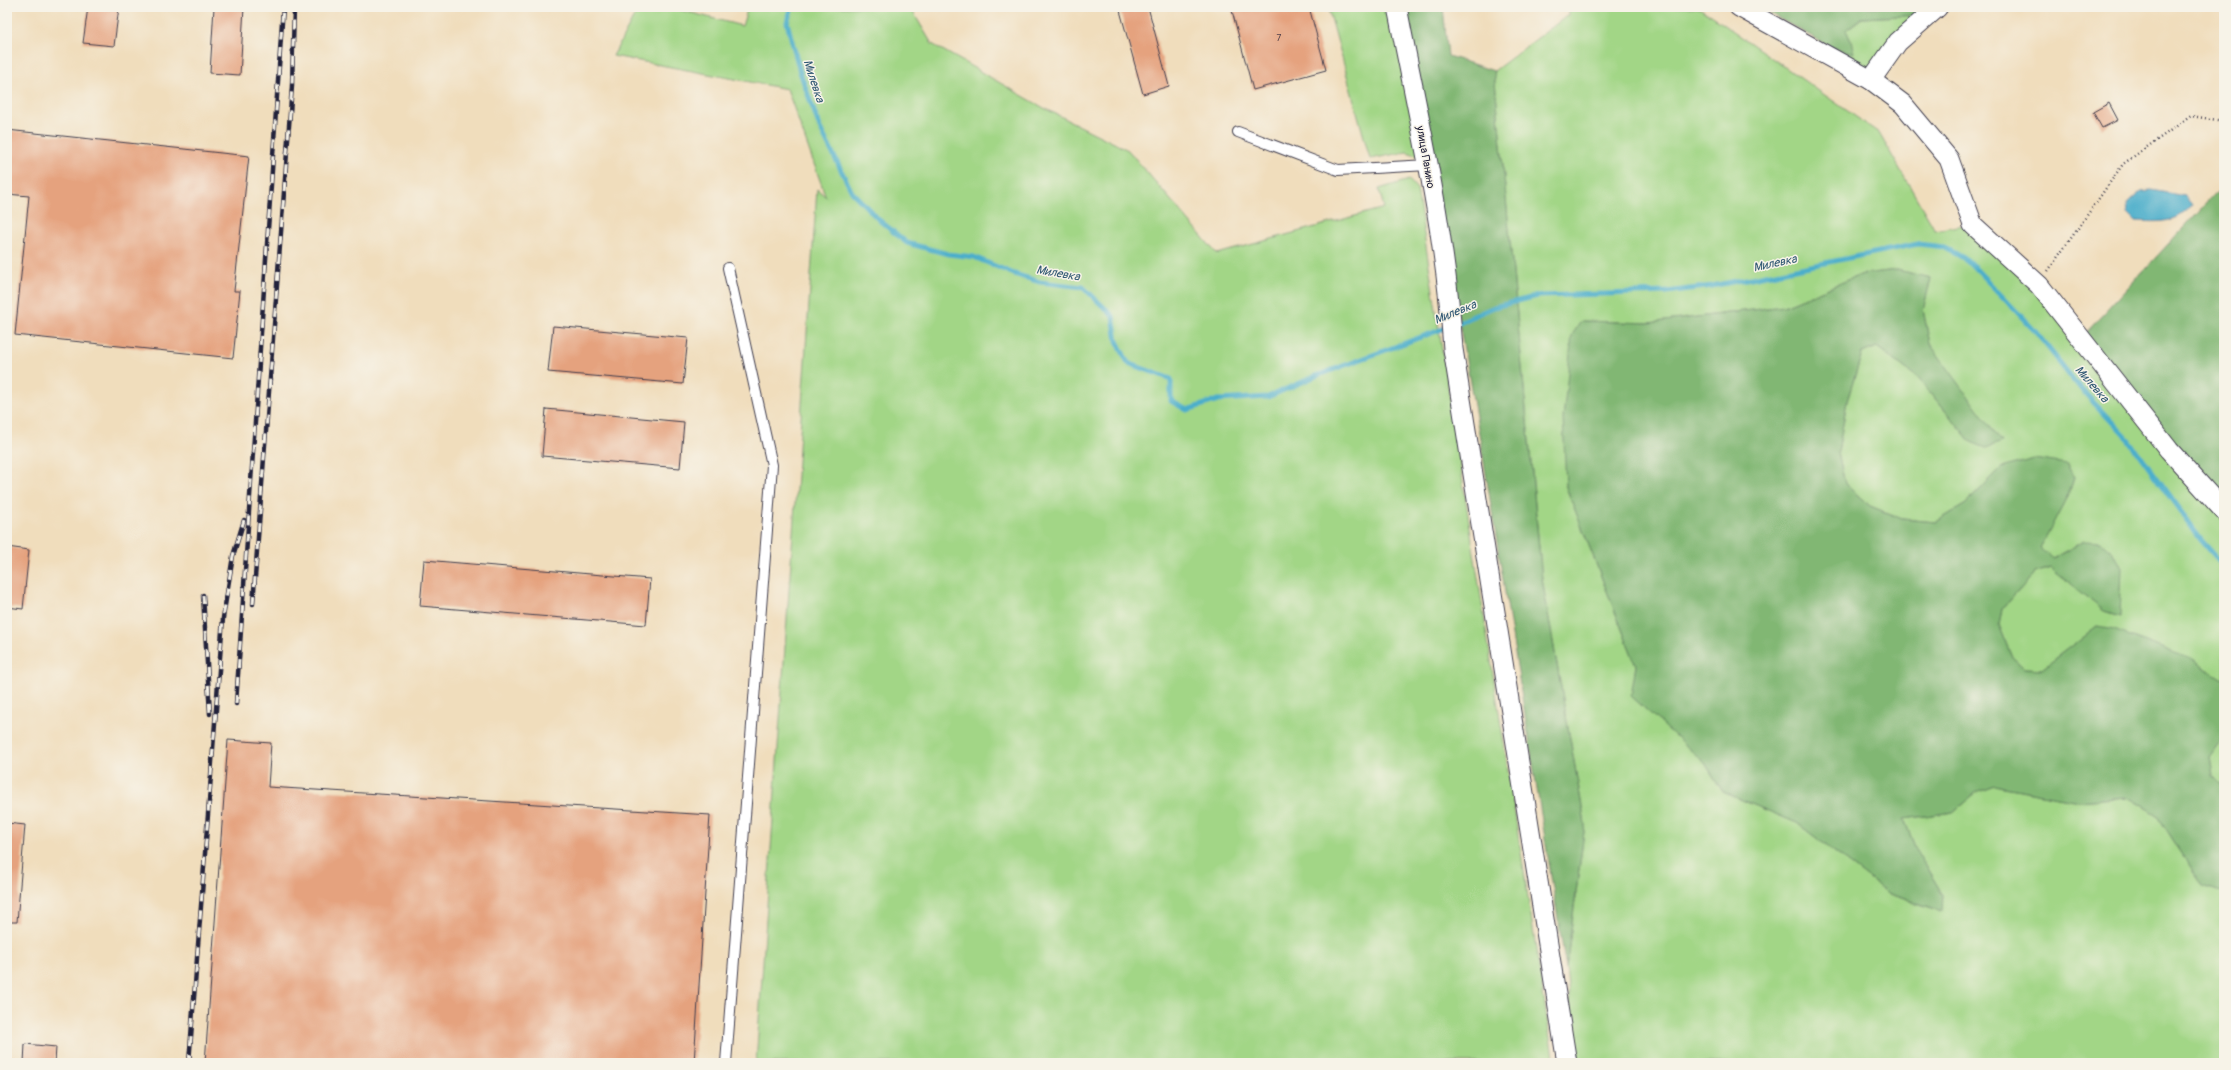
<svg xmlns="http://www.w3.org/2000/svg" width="2231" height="1070" font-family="Pangolin,sans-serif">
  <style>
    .green { fill: #a2d686; stroke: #627c60 }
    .forest { fill: #81b773; stroke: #526c57 }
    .water { fill: #4caecb; stroke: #376883 }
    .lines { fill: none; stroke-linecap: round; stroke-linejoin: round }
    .stream { stroke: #4caecb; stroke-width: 5 }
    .building { fill: #e5a27e }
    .service-casing { stroke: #413e4e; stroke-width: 12 }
    .minor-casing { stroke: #413e4e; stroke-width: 21 }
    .path { stroke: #413e4e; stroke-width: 2.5; stroke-dasharray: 1 3; stroke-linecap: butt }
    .service { stroke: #fff; stroke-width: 10 }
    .minor { stroke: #fff; stroke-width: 19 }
    .rail-casing { stroke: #22223b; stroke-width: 4.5 }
    .rail { stroke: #f7f3e8; stroke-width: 3; stroke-dasharray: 9; stroke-linecap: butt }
    .labels { text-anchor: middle; stroke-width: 3; stroke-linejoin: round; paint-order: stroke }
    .number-label { font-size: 9px; fill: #53424c }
    .street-label { font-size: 11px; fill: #22223b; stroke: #f7f3e8 }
    .water-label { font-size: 12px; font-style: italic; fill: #335a75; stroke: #f7f3e8 }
  </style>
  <rect width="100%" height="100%" fill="#f7f3e8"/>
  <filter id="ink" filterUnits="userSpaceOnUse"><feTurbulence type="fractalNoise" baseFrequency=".025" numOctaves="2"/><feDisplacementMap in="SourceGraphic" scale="8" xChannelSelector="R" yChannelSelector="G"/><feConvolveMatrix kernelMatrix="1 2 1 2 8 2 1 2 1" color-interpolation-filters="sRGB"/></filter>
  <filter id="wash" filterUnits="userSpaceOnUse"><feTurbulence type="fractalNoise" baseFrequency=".012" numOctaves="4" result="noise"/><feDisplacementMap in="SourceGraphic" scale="16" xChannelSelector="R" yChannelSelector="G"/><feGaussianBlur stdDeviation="0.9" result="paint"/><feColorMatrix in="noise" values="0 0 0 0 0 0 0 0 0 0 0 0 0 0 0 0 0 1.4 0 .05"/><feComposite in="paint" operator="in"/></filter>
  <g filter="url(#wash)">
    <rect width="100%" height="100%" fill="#f0ddbc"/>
    <g class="green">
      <polygon points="639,7 669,7 742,26 748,7 910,7 932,44 1044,108 1128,150 1217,254 1384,208 1379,189 1409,180 1417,189 1554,1063 756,1063 817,189 826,197 787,89 613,56"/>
      <polygon points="1328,7 1403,7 1431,160 1407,152 1370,159"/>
      <polygon points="1570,7 1697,7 1706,12 1879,133 1935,230 1969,224 2041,289 2224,510 2224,680 2191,659 2097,627 2042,669 2024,668 2012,657 1999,625 2002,609 2035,573 2051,568 2104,611 2120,616 2084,541 2053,558 2039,548 2069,493 2074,478 2001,468 1966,504 1936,522 1902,519 1870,506 1845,484 1838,452 1847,401 1862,353 1877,347 1918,378 1971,442 2001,442 1930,344 1923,310 1931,278 1897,270 1863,274 1784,306 1649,323 1582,321 1566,487 1636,665 1632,696 1705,763 1723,792 1797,823 1889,894 1941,911 1943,895 1917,852 1904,819 1953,812 1978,791 1994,785 2079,801 2128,797 2157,815 2203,886 2224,893 2224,1063 1577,1063 1566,968 1585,824 1542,579 1494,71 1568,15"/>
      <polygon points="1920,15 1870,72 1831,47 1851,41 1846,30 1862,18"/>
      <polygon points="2224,738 2224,786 2213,775 2210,758"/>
    </g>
    <g class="forest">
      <polygon points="1403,7 1443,7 1448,56 1494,71 1542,579 1585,824 1566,968 1482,450"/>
      <polygon points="1758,7 1928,7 1920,15 1861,18 1846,30 1851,41 1854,53 1831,47"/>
      <polygon points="2224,184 2224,510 2080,339"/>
      <polygon points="1897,270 1931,278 1923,310 1930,344 2002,442 1986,448 1971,442 1918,378 1877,347 1862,353 1847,401 1838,452 1845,484 1870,506 1902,519 1936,522 1966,504 2001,468 2034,459 2067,464 2074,478 2069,493 2040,548 2054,558 2084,541 2101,542 2114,553 2122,568 2120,616 2104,611 2050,568 2035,573 2002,609 1999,625 2012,657 2024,668 2042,669 2097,627 2114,630 2191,659 2224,680 2224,738 2210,758 2213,775 2224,786 2224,893 2203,886 2157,815 2128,797 2079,801 1994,785 1978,791 1953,812 1904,819 1917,852 1943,895 1942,911 1889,894 1797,823 1723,792 1705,763 1631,696 1636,665 1566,487 1563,418 1572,335 1581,321 1649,323 1784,306 1863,274"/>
    </g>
    <path class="water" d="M 2151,190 L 2185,196 L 2192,205 C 2177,224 2159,222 2136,221 L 2128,213 L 2127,204 L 2141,191 Z"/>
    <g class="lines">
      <g class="stream">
        <polyline points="792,7 787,22 800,72 820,128 852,192 879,220 907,243 948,254 974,257 1014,274 1040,282 1083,287 1113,316 1117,341 1128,363 1171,379 1171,401 1187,410 1218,400 1268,397 1316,376 1448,327"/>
        <polyline points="1455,324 1494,307 1538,296 1667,292 1712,286 1918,244 1944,247 1967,260 1999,293 2034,330 2081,389 2128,439 2201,540 2224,566"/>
      </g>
    </g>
    <g id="blocks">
      <g class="building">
        <polygon points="88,7 119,7 114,46 83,43"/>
        <polygon points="214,7 244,7 240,75 210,73"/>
        <polygon points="1119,7 1148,7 1169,86 1143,94"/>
        <polygon points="1231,7 1309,7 1326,70 1253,90"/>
        <polygon points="2109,103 2118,120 2102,128 2093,112"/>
        <polygon points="7,130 249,156 234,291 240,291 233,358 15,335 29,196 7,194"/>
        <polygon points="553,326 688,338 683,384 548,372"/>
        <polygon points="546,409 684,422 680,468 542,456"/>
        <polygon points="7,547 29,550 23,609 7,607"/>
        <polygon points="424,560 650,579 646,625 420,606"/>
        <polygon points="228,740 271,743 268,787 710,815 694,1063 205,1063"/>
        <polygon points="7,823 25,825 17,922 7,922"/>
        <polygon points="25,1044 56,1047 55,1063 24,1063"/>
      </g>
    </g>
  </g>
  <g filter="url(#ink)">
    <use href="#blocks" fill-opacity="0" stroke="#413e4e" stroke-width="1"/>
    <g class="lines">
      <g class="service-casing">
        <g id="service">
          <polyline points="1238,132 1338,170 1428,165"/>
          <polyline points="726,1063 772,465 728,268"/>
        </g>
      </g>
      <g class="minor-casing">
        <g id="minor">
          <path d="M 1397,7 C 1419,120 1446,234 1453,349 L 1567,1063"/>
          <polyline points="1739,7 1871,80 1903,104 1949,159 1973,225 2039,285 2169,450 2224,511"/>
          <polyline points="1871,80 1898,42 1938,7"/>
        </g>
      </g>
      <polyline class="path" points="2048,271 2123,164 2191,116 2224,121"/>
      <use href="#service" class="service"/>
      <use href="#minor" class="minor"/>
      <g class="rail-casing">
        <g id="rail">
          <polyline points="203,595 210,714"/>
          <polyline points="253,604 292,86 294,7"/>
          <polyline points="236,704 283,7"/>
          <polyline points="189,1063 223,618 233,556 244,520"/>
        </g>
      </g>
      <use href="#rail" class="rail"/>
    </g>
  </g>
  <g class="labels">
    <g class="number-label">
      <text x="1279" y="41">7</text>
    </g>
    <g class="street-label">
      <text transform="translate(1426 157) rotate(80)" y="4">улица Панино</text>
    </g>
    <g class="water-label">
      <text transform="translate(814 81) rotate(72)" y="4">Милевка</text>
      <text transform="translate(1775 263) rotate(-12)" y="4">Милевка</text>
      <text transform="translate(1058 273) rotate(10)" y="4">Милевка</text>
      <text transform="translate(1455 312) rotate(-22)" y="4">Милевка</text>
      <text transform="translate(2092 384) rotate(49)" y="4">Милевка</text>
    </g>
  </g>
  <rect width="2231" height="1070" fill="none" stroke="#f7f3e8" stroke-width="24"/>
</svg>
